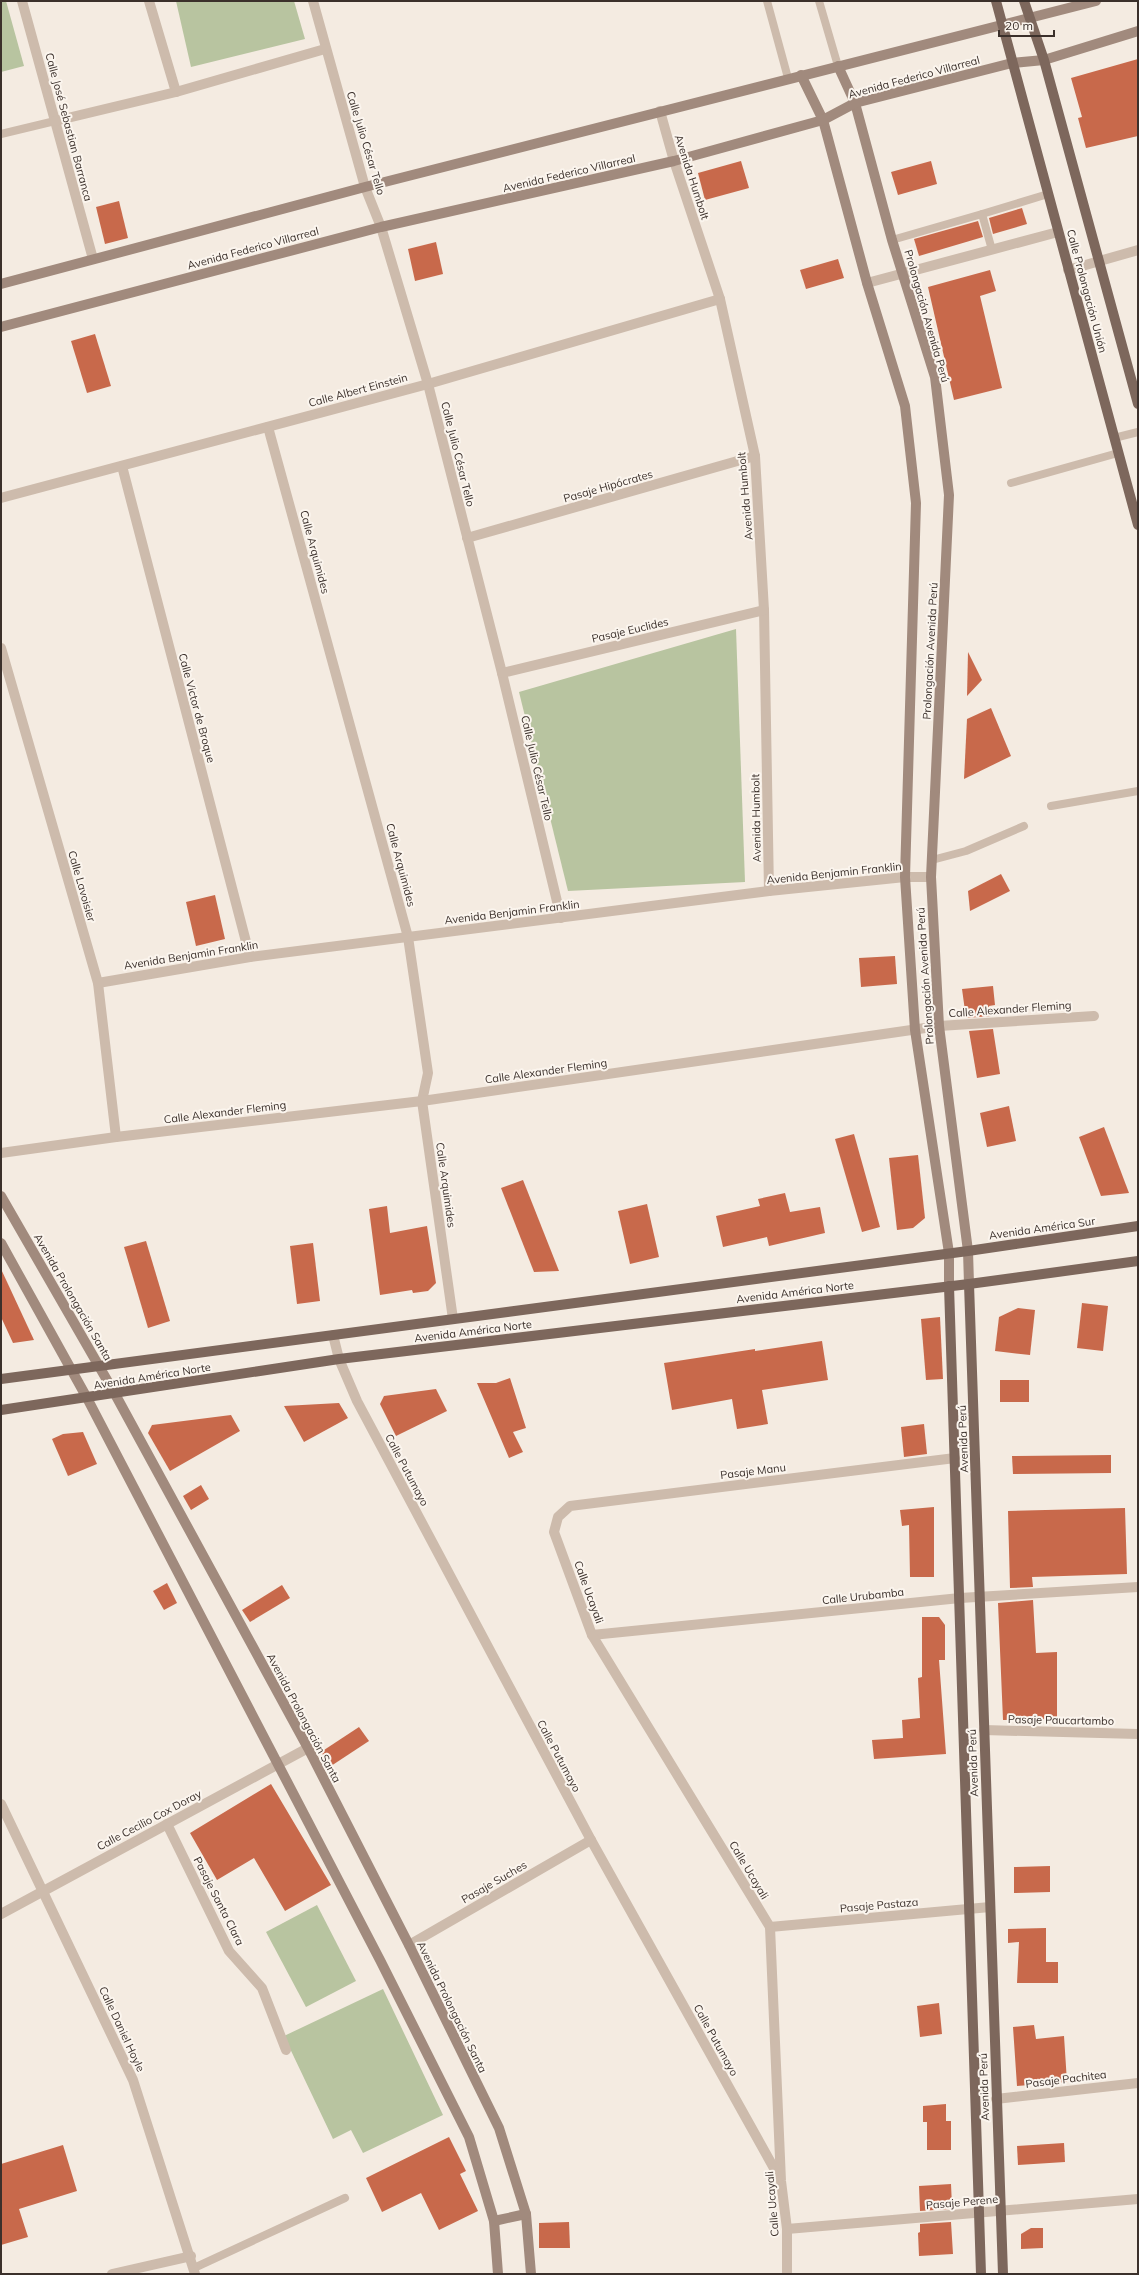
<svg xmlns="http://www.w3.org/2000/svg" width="1139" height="2275" font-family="Mulish,sans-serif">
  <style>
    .green { fill: #b8c4a0 }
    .building { fill: #c8694b }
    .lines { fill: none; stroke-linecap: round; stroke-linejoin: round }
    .lane { stroke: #cdbbac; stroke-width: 8 }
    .street { stroke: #cdbbac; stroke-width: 10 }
    .secondary { stroke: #a18a7d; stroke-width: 10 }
    .primary { stroke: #7d675c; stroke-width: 10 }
    .labels { text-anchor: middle; stroke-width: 4; stroke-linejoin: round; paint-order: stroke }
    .street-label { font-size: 11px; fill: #3b302b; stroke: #fbf5ee }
  </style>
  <rect width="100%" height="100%" fill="#f4ebe1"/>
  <g class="green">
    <polygon points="1,1 6,1 24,66 1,72"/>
    <polygon points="176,1 294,1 305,39 191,67"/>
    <polygon points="736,629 745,882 568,891 519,692"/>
    <polygon points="317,1905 356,1981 306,2007 266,1932"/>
    <polygon points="383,1989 443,2115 363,2153 351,2130 333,2139 284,2036"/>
  </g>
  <g class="building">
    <polygon points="1138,59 1138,136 1086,148 1078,118 1082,117 1071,78"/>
    <polygon points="741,161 749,188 705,200 698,173"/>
    <polygon points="931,161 937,184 898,195 891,172"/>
    <polygon points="119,201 128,238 105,244 96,207"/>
    <polygon points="1022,208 1027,224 993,234 989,218"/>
    <polygon points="978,221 983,237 919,256 914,239"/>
    <polygon points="436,242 443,274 415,281 408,249"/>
    <polygon points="838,259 844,278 806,289 800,270"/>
    <polygon points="990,270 996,291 980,296 1002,388 954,400 928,287"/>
    <polygon points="95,334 111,386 87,393 71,341"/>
    <polygon points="968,652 982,680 967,696"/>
    <polygon points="991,708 1011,756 964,779 967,719"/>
    <polygon points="1001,874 1010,891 970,911 968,891"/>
    <polygon points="215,895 225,939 196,946 186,902"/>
    <polygon points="895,956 897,984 861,987 859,958"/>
    <polygon points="993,986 995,1005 989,1006 991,1016 966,1018 962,989"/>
    <polygon points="993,1029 1000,1074 977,1078 969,1031"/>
    <polygon points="1009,1106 1016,1141 987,1147 980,1113"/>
    <polygon points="1104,1127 1129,1193 1101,1196 1079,1137"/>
    <polygon points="854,1134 880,1227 862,1232 835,1139"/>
    <polygon points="918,1155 925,1218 913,1228 897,1230 889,1158"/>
    <polygon points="523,1180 559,1271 534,1272 501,1188"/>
    <polygon points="785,1193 790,1212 820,1207 825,1233 769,1246 767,1237 723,1247 716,1216 760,1206 758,1199"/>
    <polygon points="647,1204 659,1257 630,1264 618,1211"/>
    <polygon points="387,1206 390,1233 427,1226 436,1283 428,1291 413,1293 412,1290 380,1295 369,1209"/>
    <polygon points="146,1241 170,1321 148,1328 124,1247"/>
    <polygon points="313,1243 320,1301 297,1304 290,1246"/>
    <polygon points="1,1269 34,1340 13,1343 1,1317"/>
    <polygon points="1082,1303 1108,1306 1103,1351 1077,1348"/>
    <polygon points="1018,1308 1035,1310 1030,1355 995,1351 999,1317"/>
    <polygon points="940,1317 943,1379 926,1380 921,1319"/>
    <polygon points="822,1341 828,1380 762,1390 768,1424 737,1429 732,1399 672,1410 664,1363 755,1349 755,1351"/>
    <polygon points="510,1378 526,1428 513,1432 523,1452 509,1458 477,1383 496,1383"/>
    <rect x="1000" y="1380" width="29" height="22"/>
    <polygon points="436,1389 447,1411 396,1436 380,1404 384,1396"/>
    <polygon points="339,1403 348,1418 304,1442 284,1406"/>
    <polygon points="231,1415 240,1431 170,1471 148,1433 152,1425"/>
    <polygon points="924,1424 927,1454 904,1457 901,1427"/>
    <polygon points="83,1432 97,1464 68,1476 52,1439 63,1434"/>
    <polygon points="1111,1455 1111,1473 1013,1474 1012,1456"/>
    <polygon points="201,1485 209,1499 191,1510 183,1496"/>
    <polygon points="934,1507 934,1577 910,1577 909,1525 902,1526 900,1510"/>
    <polygon points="1125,1508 1127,1574 1032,1577 1033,1587 1010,1588 1008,1511"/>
    <polygon points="167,1583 177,1603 164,1610 153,1591"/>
    <polygon points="282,1585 290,1598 250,1622 242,1610"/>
    <polygon points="1033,1600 1036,1653 1057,1652 1057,1719 1003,1720 998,1603"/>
    <polygon points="922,1617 939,1617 945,1625 945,1660 939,1660 946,1754 874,1759 872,1740 903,1738 902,1720 920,1718 918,1678 922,1677"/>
    <polygon points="359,1727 369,1741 331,1766 321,1752"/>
    <polygon points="271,1784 331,1885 285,1911 254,1858 217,1880 190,1833"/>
    <polygon points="1050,1866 1050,1892 1014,1893 1014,1867"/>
    <polygon points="1046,1928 1046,1962 1058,1962 1058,1983 1017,1983 1019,1942 1008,1943 1008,1929"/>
    <polygon points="939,2003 942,2034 920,2037 917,2006"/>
    <polygon points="1034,2025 1036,2039 1064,2036 1067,2082 1017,2086 1013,2027"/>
    <polygon points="946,2104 946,2121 951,2121 951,2150 927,2150 927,2122 923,2122 923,2106"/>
    <polygon points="449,2137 466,2171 460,2174 478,2211 439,2230 421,2193 382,2212 366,2178"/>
    <polygon points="1064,2143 1065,2162 1018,2165 1017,2146"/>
    <polygon points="63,2145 77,2191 19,2209 28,2237 1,2245 1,2164"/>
    <polygon points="951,2184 952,2206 950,2206 950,2209 920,2211 919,2186"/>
    <polygon points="569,2222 570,2248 539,2248 539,2223"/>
    <polygon points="951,2222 953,2254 919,2256 918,2233 920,2232 920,2224"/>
    <polygon points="1031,2228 1043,2228 1043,2248 1021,2249 1021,2234"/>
  </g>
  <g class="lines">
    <g class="lane">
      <polyline points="767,1 788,78"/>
      <polyline points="819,1 838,66"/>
      <polyline points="1,134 55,121"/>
      <polyline points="982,214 1048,194"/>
      <polyline points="892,240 982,214 992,250"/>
      <polyline points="1114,438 1138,432"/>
      <polyline points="1011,483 1118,453"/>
      <polyline points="1051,806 1138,791"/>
      <polyline points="932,860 966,851 1024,826"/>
      <polyline points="194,2268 345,2198"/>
    </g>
    <g class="street">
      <polyline points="22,1 93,259"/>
      <polyline points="149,1 176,92"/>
      <polyline points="313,1 365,187 381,227 428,384 502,673 561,918"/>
      <polyline points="660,111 674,161 720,299 755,456 764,610 769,891"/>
      <polyline points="55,121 176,92 325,49"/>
      <polyline points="1068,270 1138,250"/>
      <polyline points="867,283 1058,232"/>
      <polyline points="268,427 408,937 428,1073 422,1101 453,1319"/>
      <polyline points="122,466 250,957"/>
      <polyline points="1,498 428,384 720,299"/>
      <polyline points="467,538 755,456"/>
      <polyline points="1,648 98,983 116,1137"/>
      <polyline points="502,673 764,610"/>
      <polyline points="98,983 250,957 769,891 905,877 931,877"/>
      <polyline points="1,1153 116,1137 422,1101 939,1026 1094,1016"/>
      <polyline points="333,1335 339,1359 357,1401 591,1840 780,2179"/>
      <polyline points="592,1635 960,1598 1138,1587"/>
      <polyline points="984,1730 1138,1734"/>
      <polyline points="1,1804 133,2080 195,2274"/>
      <polyline points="167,1824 229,1951 262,1988 286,2050"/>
      <polyline points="1,1914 308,1748"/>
      <polyline points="770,1927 990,1907"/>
      <polyline points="409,1945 591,1840"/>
      <polyline points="996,2099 1138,2083"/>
      <polyline points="787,2229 1138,2199"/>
      <polyline points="112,2274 191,2256"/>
      <polyline points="787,2274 787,2229 781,2181 770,1927 592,1635 554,1532 558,1517 570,1506 955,1458"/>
    </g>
    <g class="secondary">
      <polyline points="838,66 855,103 892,240 935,377 949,495 931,877 939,1026 968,1251 969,1284"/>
      <polyline points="801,75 823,120 867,283 905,406 916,503 905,877 915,1030 949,1253 949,1286"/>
      <polyline points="1,284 365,187 1096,1"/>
      <polyline points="1,327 381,227 674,161 823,120 855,103 1012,63 1044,60 1138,31"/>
      <polyline points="1,1196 115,1394 308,1748 409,1945 499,2128 526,2214 531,2274"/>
      <polyline points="1,1243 87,1398 380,1960 469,2137 494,2221 498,2274"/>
      <polyline points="494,2221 526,2214"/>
    </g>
    <g class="primary">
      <polyline points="996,1 1138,525"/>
      <polyline points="1024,1 1044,60 1138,404"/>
      <polyline points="969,1284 1003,2274"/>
      <polyline points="949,1286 981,2274"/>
      <polyline points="1,1379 968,1251 1138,1226"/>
      <polyline points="1,1410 339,1359 969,1284 1138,1261"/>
    </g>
  </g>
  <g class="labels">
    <g class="street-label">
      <text transform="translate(914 77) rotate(-15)" y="4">Avenida Federico Villarreal</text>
      <text transform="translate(69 127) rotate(75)" y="4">Calle José Sebastian Barranca</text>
      <text transform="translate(366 143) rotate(73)" y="4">Calle Julio César Tello</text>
      <text transform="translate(569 173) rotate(-13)" y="4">Avenida Federico Villarreal</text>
      <text transform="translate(692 177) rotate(72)" y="4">Avenida Humbolt</text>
      <text transform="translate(253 248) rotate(-15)" y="4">Avenida Federico Villarreal</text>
      <text transform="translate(1087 291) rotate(75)" y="4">Calle Prolongación Unión</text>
      <text transform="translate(927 316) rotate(74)" y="4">Prolongación Avenida Perú</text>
      <text transform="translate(358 390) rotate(-15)" y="4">Calle Albert Einstein</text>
      <text transform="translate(458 454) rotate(76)" y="4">Calle Julio César Tello</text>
      <text transform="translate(608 486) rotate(-16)" y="4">Pasaje Hipócrates</text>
      <text transform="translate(745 496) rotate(-95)" y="4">Avenida Humbolt</text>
      <text transform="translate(315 552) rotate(75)" y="4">Calle Arquimides</text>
      <text transform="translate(630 630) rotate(-13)" y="4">Pasaje Euclides</text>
      <text transform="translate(930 651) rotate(-87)" y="4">Prolongación Avenida Perú</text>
      <text transform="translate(197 708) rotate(75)" y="4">Calle Victor de Broque</text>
      <text transform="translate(537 768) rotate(77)" y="4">Calle Julio César Tello</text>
      <text transform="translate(756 818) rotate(-91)" y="4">Avenida Humbolt</text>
      <text transform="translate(401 865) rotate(75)" y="4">Calle Arquimides</text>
      <text transform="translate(834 873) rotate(-6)" y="4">Avenida Benjamin Franklin</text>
      <text transform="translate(82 886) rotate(74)" y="4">Calle Lavoisier</text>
      <text transform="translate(512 912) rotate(-7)" y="4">Avenida Benjamin Franklin</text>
      <text transform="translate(191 955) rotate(-9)" y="4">Avenida Benjamin Franklin</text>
      <text transform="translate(925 976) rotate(-94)" y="4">Prolongación Avenida Perú</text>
      <text transform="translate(1010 1009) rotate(-4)" y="4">Calle Alexander Fleming</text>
      <text transform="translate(546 1071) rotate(-8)" y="4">Calle Alexander Fleming</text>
      <text transform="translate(225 1112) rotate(-7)" y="4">Calle Alexander Fleming</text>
      <text transform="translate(446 1185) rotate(82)" y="4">Calle Arquimides</text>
      <text transform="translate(1042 1228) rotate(-8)" y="4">Avenida América Sur</text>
      <text transform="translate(795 1292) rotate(-7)" y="4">Avenida América Norte</text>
      <text transform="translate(73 1297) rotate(60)" y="4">Avenida Prolongación Santa</text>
      <text transform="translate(473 1331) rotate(-7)" y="4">Avenida América Norte</text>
      <text transform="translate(152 1376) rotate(-9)" y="4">Avenida América Norte</text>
      <text transform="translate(963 1439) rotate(-92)" y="4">Avenida Perú</text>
      <text transform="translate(407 1470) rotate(62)" y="4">Calle Putumayo</text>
      <text transform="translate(753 1471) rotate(-7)" y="4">Pasaje Manu</text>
      <text transform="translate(589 1592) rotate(70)" y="4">Calle Ucayali</text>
      <text transform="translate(863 1596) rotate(-6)" y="4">Calle Urubamba</text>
      <text transform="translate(304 1718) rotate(62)" y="4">Avenida Prolongación Santa</text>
      <text transform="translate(1061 1720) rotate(1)" y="4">Pasaje Paucartambo</text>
      <text transform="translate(559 1756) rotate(62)" y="4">Calle Putumayo</text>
      <text transform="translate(973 1763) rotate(-92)" y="4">Avenida Perú</text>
      <text transform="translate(149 1820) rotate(-28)" y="4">Calle Cecilio Cox Doray</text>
      <text transform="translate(749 1870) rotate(59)" y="4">Calle Ucayali</text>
      <text transform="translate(494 1882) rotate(-30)" y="4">Pasaje Suches</text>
      <text transform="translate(219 1901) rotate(63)" y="4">Pasaje Santa Clara</text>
      <text transform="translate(879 1905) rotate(-5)" y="4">Pasaje Pastaza</text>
      <text transform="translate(452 2007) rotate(64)" y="4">Avenida Prolongación Santa</text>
      <text transform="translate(122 2029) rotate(65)" y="4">Calle Daniel Hoyle</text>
      <text transform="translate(716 2040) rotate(61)" y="4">Calle Putumayo</text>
      <text transform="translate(1066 2079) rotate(-7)" y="4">Pasaje Pachitea</text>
      <text transform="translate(984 2087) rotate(-92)" y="4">Avenida Perú</text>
      <text transform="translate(962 2202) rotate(-5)" y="4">Pasaje Perene</text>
      <text transform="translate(772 2204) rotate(-95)" y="4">Calle Ucayali</text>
    </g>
  </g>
  <rect width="1139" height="2275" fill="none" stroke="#3b302b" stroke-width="4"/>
  <path d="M999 30v6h55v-6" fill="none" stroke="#3b302b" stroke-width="2"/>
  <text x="1005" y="30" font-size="12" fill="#3b302b" stroke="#fbf5ee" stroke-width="3" paint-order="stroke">20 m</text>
</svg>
